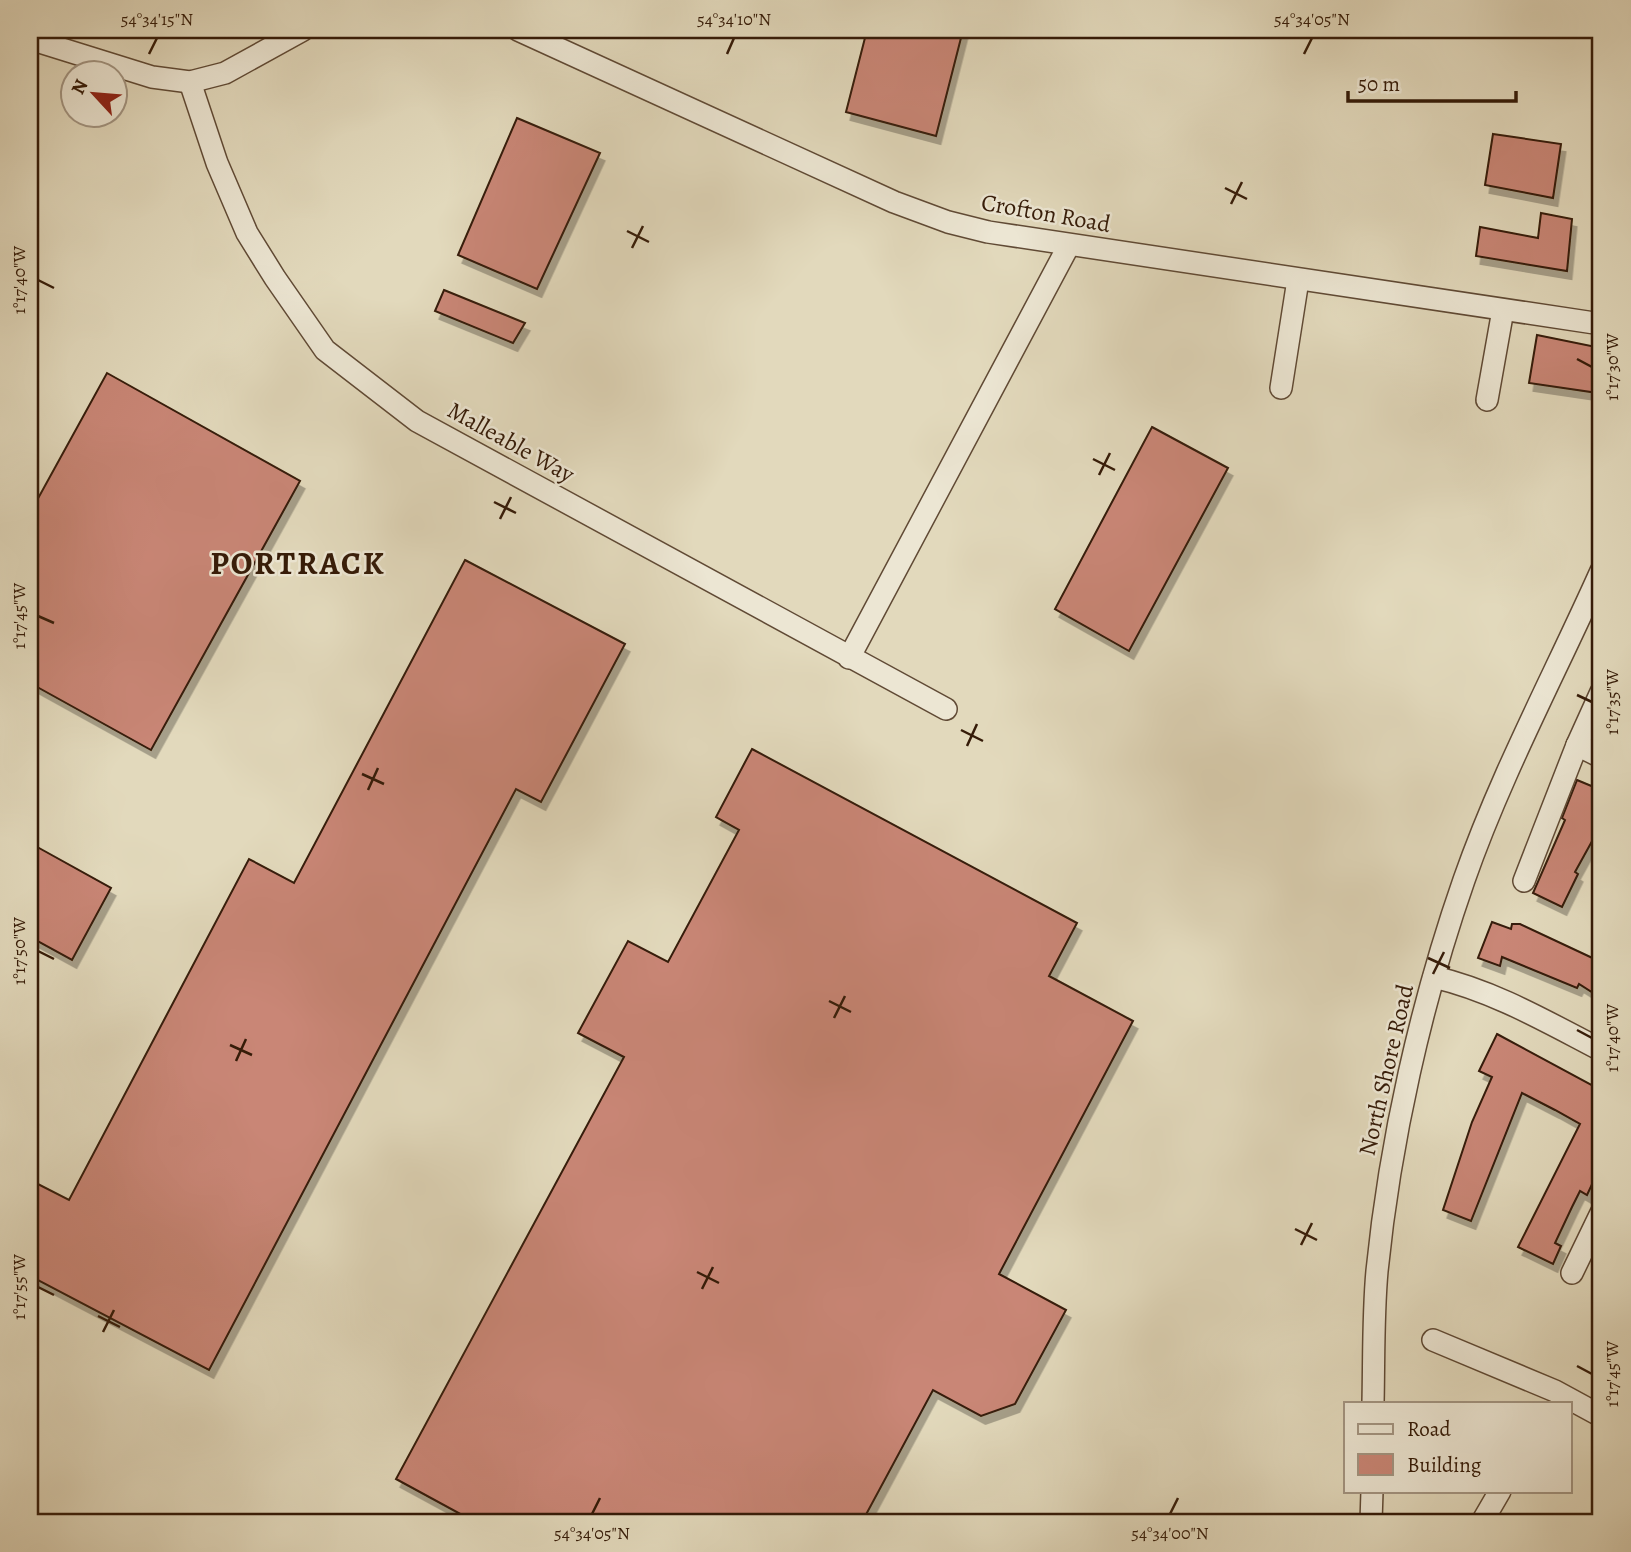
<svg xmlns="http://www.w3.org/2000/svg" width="1631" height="1552" font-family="Alegreya,serif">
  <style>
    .building { fill: #c98676; stroke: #351b08; stroke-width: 2; filter: url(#shadow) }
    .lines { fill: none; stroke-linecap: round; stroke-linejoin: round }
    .street-casing { stroke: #604a35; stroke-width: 24 }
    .street { stroke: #ece6d3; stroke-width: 21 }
    .ticks { fill: none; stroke: #351b08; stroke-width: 2.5 }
    .labels { text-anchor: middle; stroke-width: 5; stroke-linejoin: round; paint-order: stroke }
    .street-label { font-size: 24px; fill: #351b08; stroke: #ece6d3 }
    .district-label { font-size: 32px; font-weight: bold; letter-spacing: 2px; fill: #351b08; stroke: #ece6d3 }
    .neatline { fill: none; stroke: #351b08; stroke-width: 2.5 }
    .ticks-label { font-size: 18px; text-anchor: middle; fill: #351b08 }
  </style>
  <defs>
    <filter id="shadow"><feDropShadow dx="4.5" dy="8" stdDeviation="0" flood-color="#0004"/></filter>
  </defs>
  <rect width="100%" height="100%" fill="#e2d9bc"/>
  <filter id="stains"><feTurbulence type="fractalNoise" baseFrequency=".00286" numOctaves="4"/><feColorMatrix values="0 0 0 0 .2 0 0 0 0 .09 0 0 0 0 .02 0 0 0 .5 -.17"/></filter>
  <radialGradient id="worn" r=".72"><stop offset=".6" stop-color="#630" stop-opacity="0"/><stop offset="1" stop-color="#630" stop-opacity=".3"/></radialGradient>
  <g class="building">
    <polygon points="867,30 963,30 936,136 846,112"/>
    <polygon points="517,118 600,153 537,289 458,255"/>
    <polygon points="1493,134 1561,144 1553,198 1485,185"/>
    <polygon points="1541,213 1572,219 1567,271 1476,256 1480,227 1538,238"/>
    <polygon points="444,290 525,323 513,343 435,311"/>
    <polygon points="1537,335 1601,348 1598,393 1529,383"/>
    <polygon points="107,373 300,481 151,750 30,683 30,513"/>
    <polygon points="1152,427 1228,468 1129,651 1055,609"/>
    <polygon points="465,560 625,644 541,802 516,789 209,1370 30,1276 30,1180 69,1200 249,859 294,883"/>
    <polygon points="752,749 1077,923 1049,976 1133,1021 999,1274 1066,1310 1015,1404 981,1416 933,1390 862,1522 475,1522 396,1479 624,1057 578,1033 628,941 668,962 739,830 716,817"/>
    <polygon points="1577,780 1601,790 1601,825 1575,872 1578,874 1562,907 1533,893 1565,820 1562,818"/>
    <polygon points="30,843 111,888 72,960 30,937"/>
    <polygon points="1492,922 1511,929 1512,924 1520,924 1601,962 1601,998 1579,984 1577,988 1502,957 1500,966 1478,958"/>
    <polygon points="1497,1034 1601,1090 1601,1165 1587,1195 1580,1191 1572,1207 1555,1243 1561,1246 1553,1264 1518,1247 1580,1124 1555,1110 1522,1093 1471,1221 1443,1210 1472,1122 1492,1077 1479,1071"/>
  </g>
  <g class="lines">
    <g class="street-casing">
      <g id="street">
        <polyline points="518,30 894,202 948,222 988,232 1601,324"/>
        <polyline points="30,39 152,77 190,82 225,73 303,30"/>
        <polyline points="190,82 217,163 247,233 275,278 325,350 417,421 946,709"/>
        <polyline points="1281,388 1298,280"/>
        <polyline points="1487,400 1503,310"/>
        <polyline points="849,658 1069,245"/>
        <polyline points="1577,745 1601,757"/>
        <polyline points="1524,881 1577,745 1601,692"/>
        <path d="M 1434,977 C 1494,991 1547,1022 1601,1050"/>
        <polyline points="1572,1273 1601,1213"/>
        <polyline points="1433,1340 1555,1391 1601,1416"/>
        <path d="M 1373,1403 C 1374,1359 1373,1315 1377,1271 C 1390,1141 1421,1003 1464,880 C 1501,774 1555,674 1601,571"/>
        <polyline points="1371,1522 1372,1491"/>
        <polyline points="1482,1522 1500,1491"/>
      </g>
    </g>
    <use href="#street" class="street"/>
  </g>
  <path class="ticks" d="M 149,54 L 157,38M 727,54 L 734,38M 1304,54 L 1312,38M 1225,188 L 1247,199M 1231,204 L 1242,182M 627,231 L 649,242M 632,248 L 643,226M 38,280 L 54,288M 1577,359 L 1592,367M 1093,459 L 1115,470M 1099,475 L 1110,453M 494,502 L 516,513M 500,519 L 511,497M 38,616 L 54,623M 1577,695 L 1592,702M 961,730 L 983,741M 967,746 L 977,724M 362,774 L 384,784M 368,790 L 378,768M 38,951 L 54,959M 1428,958 L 1450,968M 1433,974 L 1444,952M 829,1001 L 851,1012M 834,1018 L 845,996M 1577,1030 L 1592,1038M 230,1045 L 252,1055M 236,1061 L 246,1039M 1295,1229 L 1317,1240M 1301,1245 L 1312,1223M 697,1272 L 719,1283M 38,1287 L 54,1295M 702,1289 L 713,1267M 98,1316 L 120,1327M 103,1332 L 114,1310M 1577,1366 L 1592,1374M 592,1514 L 600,1498M 1170,1514 L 1178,1498"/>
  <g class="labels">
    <g class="street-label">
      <text transform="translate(1046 213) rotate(10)" y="8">Crofton Road</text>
      <text transform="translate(511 442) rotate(29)" y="8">Malleable Way</text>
      <text transform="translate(1386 1070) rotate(-77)" y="8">North Shore Road</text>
    </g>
    <g class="district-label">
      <text x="298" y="574">PORTRACK</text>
    </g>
  </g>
  <rect width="1631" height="1552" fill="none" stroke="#e2d9bc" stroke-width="77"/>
  <rect x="1344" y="1402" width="228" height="91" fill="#ece6d3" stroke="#a39582" stroke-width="2"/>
  <rect x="1358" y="1424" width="35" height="10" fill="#ece6d3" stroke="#a39582" stroke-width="2"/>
  <text x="1407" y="1436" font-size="21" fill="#351b08">Road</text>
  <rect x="1358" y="1454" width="35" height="21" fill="#c98676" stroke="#a39582" stroke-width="2"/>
  <text x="1407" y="1472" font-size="21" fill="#351b08">Building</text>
  <g transform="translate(94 94) rotate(296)"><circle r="33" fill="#ece6d3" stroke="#a39582" stroke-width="2"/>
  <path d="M0-5L12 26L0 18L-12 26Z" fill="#8f2418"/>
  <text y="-10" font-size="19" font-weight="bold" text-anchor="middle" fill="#351b08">N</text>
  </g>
  <path d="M1348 91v10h168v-10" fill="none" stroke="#351b08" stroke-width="3.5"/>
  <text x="1358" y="91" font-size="21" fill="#351b08" stroke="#ece6d3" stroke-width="5" paint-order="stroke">50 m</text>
  <rect x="38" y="38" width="1554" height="1476" class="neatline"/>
  <g class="ticks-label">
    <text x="157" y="25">54°34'15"N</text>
    <text x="734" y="25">54°34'10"N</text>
    <text x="1312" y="25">54°34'05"N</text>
    <text transform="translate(19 280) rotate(-90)" y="6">1°17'40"W</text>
    <text transform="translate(1612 367) rotate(-90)" y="6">1°17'30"W</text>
    <text transform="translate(19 616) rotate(-90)" y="6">1°17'45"W</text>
    <text transform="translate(1612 702) rotate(-90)" y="6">1°17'35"W</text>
    <text transform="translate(19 951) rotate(-90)" y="6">1°17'50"W</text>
    <text transform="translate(1612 1038) rotate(-90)" y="6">1°17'40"W</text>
    <text transform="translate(19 1287) rotate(-90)" y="6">1°17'55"W</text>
    <text transform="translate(1612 1374) rotate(-90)" y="6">1°17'45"W</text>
    <text x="592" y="1539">54°34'05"N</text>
    <text x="1170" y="1539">54°34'00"N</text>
  </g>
  <rect width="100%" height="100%" filter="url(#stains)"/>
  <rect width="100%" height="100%" fill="url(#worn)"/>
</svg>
